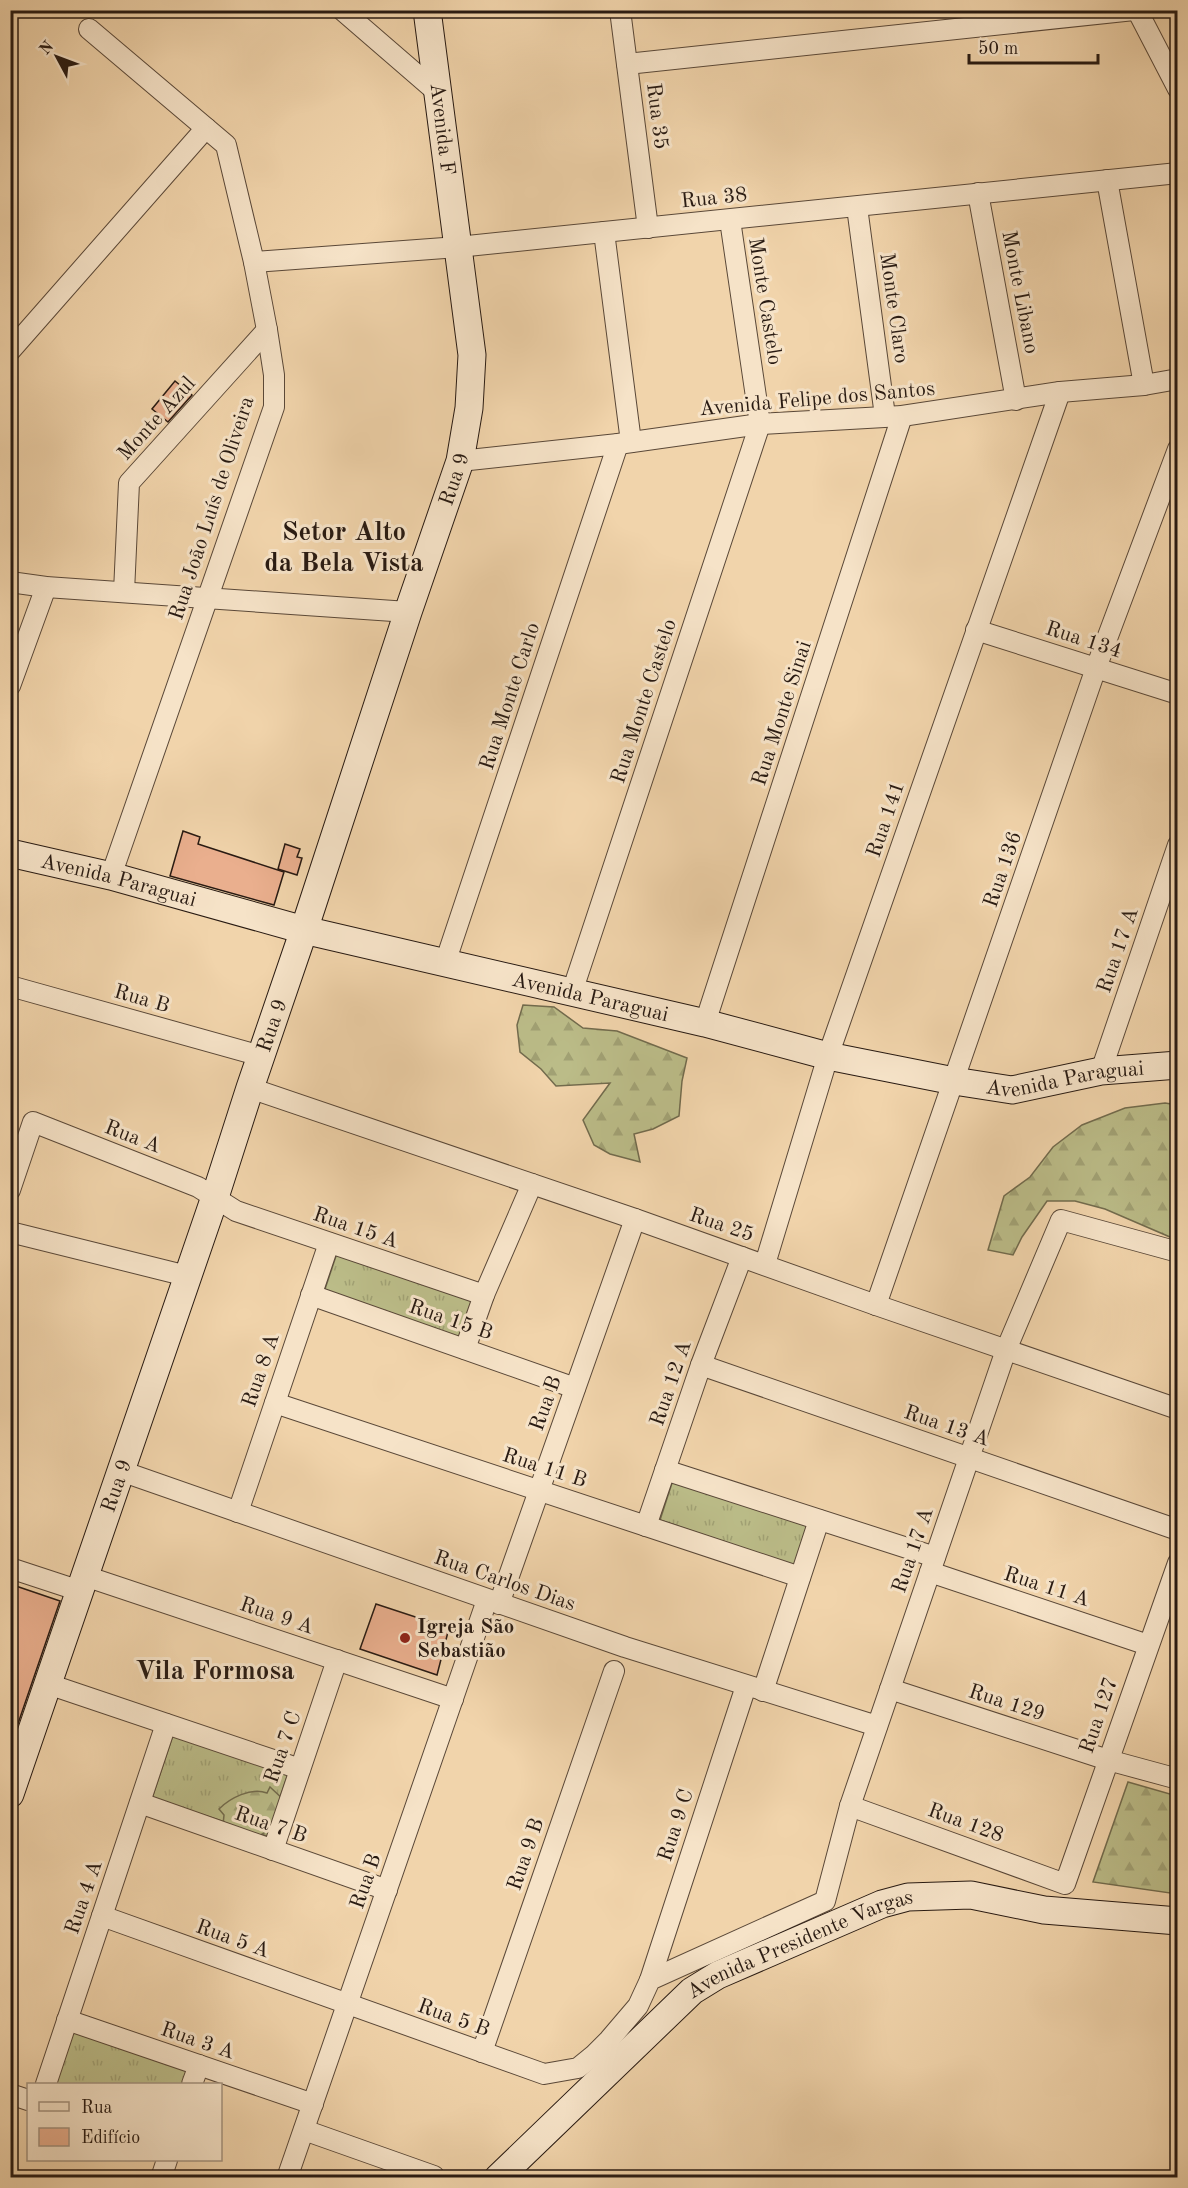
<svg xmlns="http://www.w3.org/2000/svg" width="1188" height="2188" font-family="'Old Standard TT',serif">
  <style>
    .grass { fill: url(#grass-tufts); stroke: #726b4d; stroke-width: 1.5 }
    .forest { fill: url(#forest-firs); stroke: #726b4d; stroke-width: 1.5 }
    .building { fill: #eaaf8e; stroke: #281a12; stroke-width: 1.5 }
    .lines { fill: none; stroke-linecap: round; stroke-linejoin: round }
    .street-casing { stroke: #5a4838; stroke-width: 22 }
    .secondary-casing { stroke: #281a12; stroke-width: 29 }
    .street { stroke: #f6e3c8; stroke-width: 20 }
    .secondary { stroke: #f6e3c8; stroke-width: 27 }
    .poi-dot { fill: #8f2418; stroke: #f6e3c8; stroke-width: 2 }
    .labels { text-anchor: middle; stroke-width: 6; stroke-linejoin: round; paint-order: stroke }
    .street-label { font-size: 21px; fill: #281a12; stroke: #f6e3c8 }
    .poi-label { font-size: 21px; font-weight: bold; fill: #281a12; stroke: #f6e3c8; text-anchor: start }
    .district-label { font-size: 27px; font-weight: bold; fill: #281a12; stroke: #f6e3c8 }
  </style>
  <defs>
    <pattern id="grass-tufts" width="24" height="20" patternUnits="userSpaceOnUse" patternTransform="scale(1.5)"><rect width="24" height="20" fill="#bbbc88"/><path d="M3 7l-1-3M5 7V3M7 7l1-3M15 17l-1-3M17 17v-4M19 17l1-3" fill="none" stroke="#a1a174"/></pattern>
    <pattern id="forest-firs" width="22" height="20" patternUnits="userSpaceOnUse" patternTransform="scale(1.5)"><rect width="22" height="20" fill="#bbbc88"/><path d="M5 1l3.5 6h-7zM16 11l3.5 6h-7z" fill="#a1a174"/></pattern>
  </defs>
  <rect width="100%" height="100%" fill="#f1d4ab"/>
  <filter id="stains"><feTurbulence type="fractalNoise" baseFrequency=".00333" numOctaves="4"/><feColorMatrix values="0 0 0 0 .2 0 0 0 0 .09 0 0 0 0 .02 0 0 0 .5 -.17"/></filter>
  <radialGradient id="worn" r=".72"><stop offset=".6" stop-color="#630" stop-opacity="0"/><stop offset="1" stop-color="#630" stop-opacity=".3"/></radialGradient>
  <g class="grass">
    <polygon points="337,1253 473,1300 459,1339 324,1292"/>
    <polygon points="673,1480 807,1526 795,1566 660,1520"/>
    <polygon points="173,1735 288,1774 267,1836 152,1798"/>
    <polygon points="74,2029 187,2071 182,2084 55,2084"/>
  </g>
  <g class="forest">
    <polygon points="523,1005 554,1007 583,1028 617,1031 687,1058 682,1081 679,1116 653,1129 634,1134 640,1162 610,1154 594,1145 583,1120 610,1083 556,1086 541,1069 520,1052 517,1025"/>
    <polygon points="1165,1103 1177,1105 1177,1240 1105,1209 1075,1201 1047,1201 1022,1237 1013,1255 988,1250 1004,1196 1030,1177 1053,1147 1082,1125 1125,1108"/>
    <polygon points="1128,1782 1177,1796 1177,1894 1093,1882"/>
    <path d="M 270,1787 L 285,1801 L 273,1828 L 257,1837 L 223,1825 L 224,1815 L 219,1809 C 230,1798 251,1787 267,1793 Z"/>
  </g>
  <g class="building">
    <polygon points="175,381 192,395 168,422 152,409"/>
    <polygon points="183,831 200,837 198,844 284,872 274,905 170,876"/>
    <polygon points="285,844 300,849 297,857 302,858 297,875 278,869"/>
    <polygon points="10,1584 60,1601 11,1744 10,1744"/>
    <polygon points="376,1604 449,1628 437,1675 360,1649"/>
  </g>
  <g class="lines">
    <g class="street-casing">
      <g id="street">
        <polyline points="342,10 438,93"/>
        <polyline points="620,10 648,228"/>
        <polyline points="1137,10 1178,89"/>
        <polyline points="89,29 226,145 254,262 267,330 274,375 274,407 111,876"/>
        <polyline points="627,64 1134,10"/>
        <polyline points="1107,180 1144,385"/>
        <polyline points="978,193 1016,400"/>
        <polyline points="857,207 885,416"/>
        <polyline points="604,232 631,442"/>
        <polyline points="254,262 458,247 1178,173"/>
        <polyline points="10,351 206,128"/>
        <polyline points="460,461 618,444 760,424 902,416 1060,392 1144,385 1178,379"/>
        <polyline points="10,582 46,587 408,612"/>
        <polyline points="124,592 129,483 267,330"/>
        <polyline points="976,630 1178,694"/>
        <polyline points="10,686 46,587"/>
        <polyline points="445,963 618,444"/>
        <polyline points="10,986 261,1056"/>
        <polyline points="572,992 760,424 730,220"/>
        <polyline points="705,1023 902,416"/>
        <polyline points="1101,1071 1178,845"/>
        <polyline points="250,1088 635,1219 876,1305 1178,1409"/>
        <polyline points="10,1190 33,1122 198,1187 236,1211 484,1295"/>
        <polyline points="10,1232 187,1276"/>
        <polyline points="765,1264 828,1056 1060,392"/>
        <polyline points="311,1295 575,1388"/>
        <polyline points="876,1305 1096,668 1178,449"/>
        <polyline points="465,1349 484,1295 532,1184"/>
        <polyline points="701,1365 1178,1530"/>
        <polyline points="275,1403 800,1577"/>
        <polyline points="665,1470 935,1557"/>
        <polyline points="121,1471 625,1647 877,1726"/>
        <polyline points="238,1512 329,1243"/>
        <polyline points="646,1526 701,1365 742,1257"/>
        <polyline points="10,1568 80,1591"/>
        <polyline points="930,1572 1148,1645"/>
        <polyline points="85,1576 453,1699"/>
        <polyline points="499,1604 635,1219"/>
        <polyline points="48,1684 300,1769"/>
        <polyline points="890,1689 1108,1760 1178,1779"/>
        <polyline points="763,1691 819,1520"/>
        <polyline points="140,1803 387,1890"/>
        <polyline points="850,1806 1065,1884 1178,1563"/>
        <polyline points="273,1850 337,1660"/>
        <polyline points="102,1916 544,2074 578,2068 594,2055 609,2040 638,2006 650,1980 825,1901 850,1806 1006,1350 1061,1220 1178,1252"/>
        <polyline points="650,1980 746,1686"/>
        <polyline points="67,2020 313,2104"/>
        <polyline points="482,2052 614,1671"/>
        <polyline points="46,2084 166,1724"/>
        <polyline points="192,2084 199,2065"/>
        <polyline points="10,2094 28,2100"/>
        <polyline points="304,2130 434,2176"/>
        <polyline points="161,2178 167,2160"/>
        <polyline points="287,2178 487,1600"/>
      </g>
    </g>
    <g class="secondary-casing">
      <g id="secondary">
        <path id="s1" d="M 10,853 L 111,876 L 304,930 L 705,1023 L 828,1056 L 954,1081 L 1012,1090 L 1101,1071 L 1178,1065"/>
        <path id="s2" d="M 10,1794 L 215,1197 L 250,1088 L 304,930 L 408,612 L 460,461 L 469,408 L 472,355 L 427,10"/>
        <path id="s3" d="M 498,2178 L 692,1991 L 718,1975 L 882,1904 L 908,1897 L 971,1895 L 1044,1910 L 1178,1921"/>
      </g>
    </g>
    <use href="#street" class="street"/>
    <use href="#secondary" class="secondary"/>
  </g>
  <circle class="poi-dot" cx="405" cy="1638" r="6"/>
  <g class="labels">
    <g class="street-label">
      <text transform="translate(658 116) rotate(83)" y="7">Rua 35</text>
      <text transform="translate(443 129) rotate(83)" y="7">Avenida F</text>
      <text transform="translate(714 197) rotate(-6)" y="7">Rua 38</text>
      <text transform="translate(1021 292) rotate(79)" y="7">Monte Libano</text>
      <text transform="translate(766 301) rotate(81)" y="7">Monte Castelo</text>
      <text transform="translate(895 308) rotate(82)" y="7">Monte Claro</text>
      <text transform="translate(817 398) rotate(-5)" y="7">Avenida Felipe dos Santos</text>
      <text transform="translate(156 418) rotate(-48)" y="7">Monte Azul</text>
      <text dy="7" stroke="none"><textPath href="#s2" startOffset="1388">Rua 9</textPath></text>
      <text transform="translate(211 508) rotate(-72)" y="7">Rua João Luís de Oliveira</text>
      <text transform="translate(1084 639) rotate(18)" y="7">Rua 134</text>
      <text transform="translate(509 696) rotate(-72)" y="7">Rua Monte Carlo</text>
      <text transform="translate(643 701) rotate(-72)" y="7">Rua Monte Castelo</text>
      <text transform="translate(781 713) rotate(-72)" y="7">Rua Monte Sinai</text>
      <text transform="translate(885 819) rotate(-71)" y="7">Rua 141</text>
      <text transform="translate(1002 869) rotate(-71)" y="7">Rua 136</text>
      <text dy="7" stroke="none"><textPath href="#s1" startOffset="112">Avenida Paraguai</textPath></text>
      <text transform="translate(1117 950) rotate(-71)" y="7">Rua 17 A</text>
      <text dy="7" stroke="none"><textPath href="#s1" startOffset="598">Avenida Paraguai</textPath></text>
      <text transform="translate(142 998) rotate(16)" y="7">Rua B</text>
      <text dy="7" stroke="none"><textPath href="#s2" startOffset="812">Rua 9</textPath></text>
      <text dy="7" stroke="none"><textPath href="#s1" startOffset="1084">Avenida Paraguai</textPath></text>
      <text transform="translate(133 1136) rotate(21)" y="7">Rua A</text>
      <text transform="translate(722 1224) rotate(19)" y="7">Rua 25</text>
      <text transform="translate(356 1227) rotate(19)" y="7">Rua 15 A</text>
      <text transform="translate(451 1319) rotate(19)" y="7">Rua 15 B</text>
      <text transform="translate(260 1370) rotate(-71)" y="7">Rua 8 A</text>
      <text transform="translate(670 1383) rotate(-71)" y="7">Rua 12 A</text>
      <text transform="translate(545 1403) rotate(-70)" y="7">Rua B</text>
      <text transform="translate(947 1425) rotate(19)" y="7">Rua 13 A</text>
      <text transform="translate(545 1467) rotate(18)" y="7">Rua 11 B</text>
      <text dy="7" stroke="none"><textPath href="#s2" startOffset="326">Rua 9</textPath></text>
      <text transform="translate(912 1550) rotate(-71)" y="7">Rua 17 A</text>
      <text transform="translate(505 1580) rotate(19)" y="7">Rua Carlos Dias</text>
      <text transform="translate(1047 1586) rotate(18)" y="7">Rua 11 A</text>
      <text transform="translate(277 1615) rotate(19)" y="7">Rua 9 A</text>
      <text transform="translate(1007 1702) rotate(18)" y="7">Rua 129</text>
      <text transform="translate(1098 1715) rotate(-71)" y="7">Rua 127</text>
      <text transform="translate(282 1747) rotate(-71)" y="7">Rua 7 C</text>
      <text transform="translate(966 1822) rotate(20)" y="7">Rua 128</text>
      <text transform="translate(271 1824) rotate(19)" y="7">Rua 7 B</text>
      <text transform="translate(675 1825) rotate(-72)" y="7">Rua 9 C</text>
      <text transform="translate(525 1854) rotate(-71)" y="7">Rua 9 B</text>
      <text transform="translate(365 1881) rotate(-71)" y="7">Rua B</text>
      <text transform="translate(83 1897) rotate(-71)" y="7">Rua 4 A</text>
      <text transform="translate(233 1938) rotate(20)" y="7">Rua 5 A</text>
      <text dy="7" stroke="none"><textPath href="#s3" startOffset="388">Avenida Presidente Vargas</textPath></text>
      <text transform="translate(454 2017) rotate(20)" y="7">Rua 5 B</text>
      <text transform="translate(198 2040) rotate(19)" y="7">Rua 3 A</text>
    </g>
    <g class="poi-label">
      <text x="417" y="1633">Igreja São<tspan x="417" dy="24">Sebastião</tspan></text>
    </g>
    <g class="district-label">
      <text x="344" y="540">Setor Alto<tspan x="344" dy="31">da Bela Vista</tspan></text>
      <text x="215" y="1679">Vila Formosa</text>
    </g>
  </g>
  <rect width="1188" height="2188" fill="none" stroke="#f1d4ab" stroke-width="36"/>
  <rect x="12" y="12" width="1164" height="2164" fill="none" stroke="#281a12" stroke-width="3"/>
  <rect x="18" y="18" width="1152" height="2152" fill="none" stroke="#281a12" stroke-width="1.5"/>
  <rect x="27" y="2083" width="195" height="78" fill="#f6e3c8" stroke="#a4937f" stroke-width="1.5"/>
  <rect x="39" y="2102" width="30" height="9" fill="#f6e3c8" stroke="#a4937f" stroke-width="1.5"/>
  <text x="81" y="2113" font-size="18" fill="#281a12">Rua</text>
  <rect x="39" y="2128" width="30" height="18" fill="#eaaf8e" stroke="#a4937f" stroke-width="1.5"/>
  <text x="81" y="2143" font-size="18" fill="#281a12">Edifício</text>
  <g transform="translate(57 57) rotate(311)" stroke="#f6e3c8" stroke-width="4.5" paint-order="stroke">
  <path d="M0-4.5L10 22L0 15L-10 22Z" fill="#281a12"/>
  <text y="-9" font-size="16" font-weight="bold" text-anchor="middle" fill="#281a12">N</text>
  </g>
  <path d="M969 54v9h129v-9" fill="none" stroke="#281a12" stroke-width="3"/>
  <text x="978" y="54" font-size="18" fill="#281a12" stroke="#f6e3c8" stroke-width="4.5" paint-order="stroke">50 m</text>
  <rect width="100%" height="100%" filter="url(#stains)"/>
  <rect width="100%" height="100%" fill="url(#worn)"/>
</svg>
